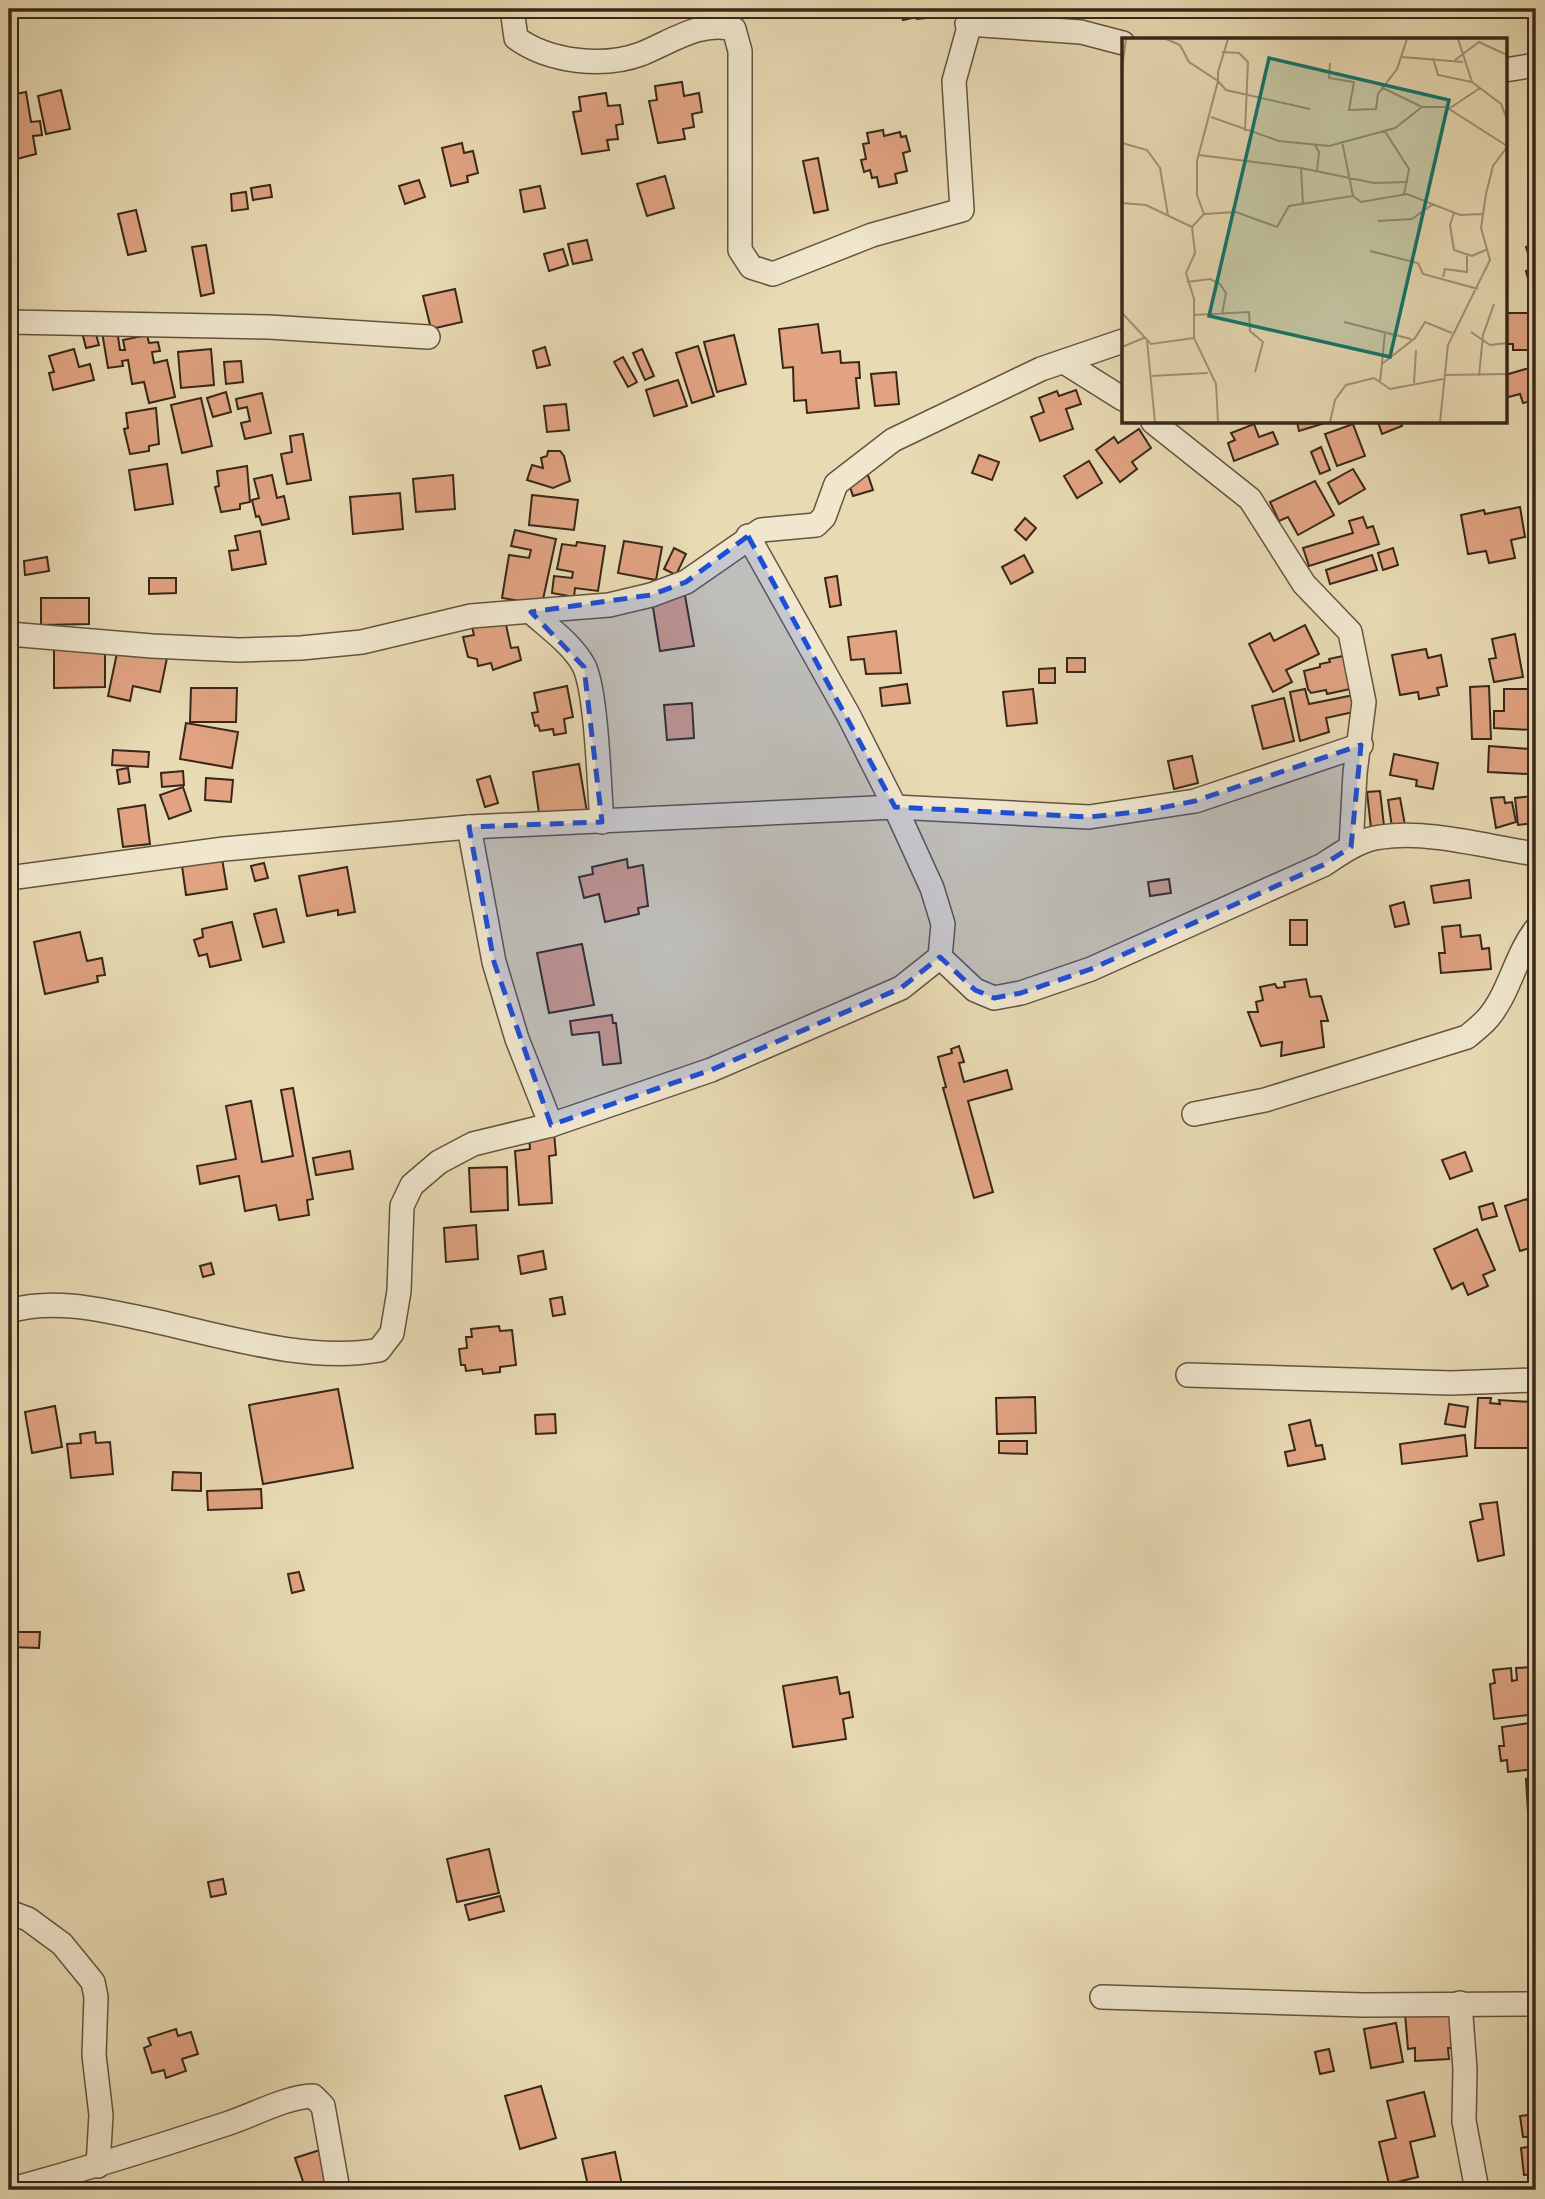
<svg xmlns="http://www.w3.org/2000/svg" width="1545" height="2199" font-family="'IM FELL French Canon',serif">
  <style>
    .building { fill: #e1a382; stroke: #382719; stroke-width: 2 }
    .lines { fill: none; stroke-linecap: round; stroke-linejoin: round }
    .street-casing { stroke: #645440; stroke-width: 26 }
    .street { stroke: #f0e7ce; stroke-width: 23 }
    .marked { fill: #1d4ed8; fill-opacity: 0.2; stroke: #1d4ed8; stroke-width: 5; stroke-dasharray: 14 9; stroke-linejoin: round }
    .inset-road { fill: none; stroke: #a29275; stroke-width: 2 }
    .view { fill: #0f766e; fill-opacity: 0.15; stroke: #0f766e; stroke-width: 3.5 }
    .inset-edge { fill: none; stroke: #382719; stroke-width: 3.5 }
  </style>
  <rect width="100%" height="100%" fill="#e8dab3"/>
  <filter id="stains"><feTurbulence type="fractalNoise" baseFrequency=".00286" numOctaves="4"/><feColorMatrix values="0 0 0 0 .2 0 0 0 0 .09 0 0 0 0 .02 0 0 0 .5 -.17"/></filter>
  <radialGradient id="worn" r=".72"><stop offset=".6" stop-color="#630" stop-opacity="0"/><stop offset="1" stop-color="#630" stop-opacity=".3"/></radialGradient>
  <g class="building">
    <polygon points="901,9 916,9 917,17 903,20"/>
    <polygon points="916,9 936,9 937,17 917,19"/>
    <polygon points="682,82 684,96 699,93 702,112 692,114 694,127 683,129 685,139 658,143 649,101 657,100 655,86"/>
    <polygon points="61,90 70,129 46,134 38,96"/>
    <polygon points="26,92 31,122 40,121 42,135 33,136 36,154 9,161 9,95"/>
    <polygon points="606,93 608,106 620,105 623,124 616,125 618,139 607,140 609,150 582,154 573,112 581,111 579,97"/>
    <polygon points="883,130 884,136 900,132 901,137 906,136 910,151 903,153 907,171 895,174 897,183 879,187 877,177 872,178 870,170 864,172 861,160 866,159 863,144 869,143 867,133"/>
    <polygon points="462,143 464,153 473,151 478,173 467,176 468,182 451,186 442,148"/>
    <polygon points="818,158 828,210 814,213 803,161"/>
    <polygon points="665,176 674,208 647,216 637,184"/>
    <polygon points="419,180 425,197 405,204 399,186"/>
    <polygon points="270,185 272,197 253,200 251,188"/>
    <polygon points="540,186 545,208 524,212 520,190"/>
    <polygon points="246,192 248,209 232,211 231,194"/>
    <polygon points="136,210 146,251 128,255 118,214"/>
    <polygon points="587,240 592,260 573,264 568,244"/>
    <polygon points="1536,244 1536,305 1535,305 1526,271 1533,269 1526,247"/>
    <polygon points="206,245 214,293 201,296 192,247"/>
    <polygon points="563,249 568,265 549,271 544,254"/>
    <polygon points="455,289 462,322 431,329 423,296"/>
    <polygon points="1505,313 1533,313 1533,350 1513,350 1513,344 1505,344"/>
    <polygon points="92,320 99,345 86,348 80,324"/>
    <polygon points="818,324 822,353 840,351 841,363 859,362 860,378 856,378 859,408 807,413 806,400 794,401 793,367 783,368 779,329"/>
    <polygon points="117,330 120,350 125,350 123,340 147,335 149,343 158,342 160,351 152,352 154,363 167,360 175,397 149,403 144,382 132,384 128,360 122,361 123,366 108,368 102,332"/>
    <polygon points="734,335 746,384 717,392 704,342"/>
    <polygon points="698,346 714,396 692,403 676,353"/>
    <polygon points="545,347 550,365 537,368 533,351"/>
    <polygon points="74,349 79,367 90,364 94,380 53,390 49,373 54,372 49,356"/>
    <polygon points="211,349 214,385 181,388 178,352"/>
    <polygon points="642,349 654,376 645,380 633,353"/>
    <polygon points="623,357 637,382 628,387 614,362"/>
    <polygon points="241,361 243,382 226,384 224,362"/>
    <polygon points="1536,366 1536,400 1523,403 1520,394 1505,398 1505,375"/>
    <polygon points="896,372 899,404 875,406 871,374"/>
    <polygon points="678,380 687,406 654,416 646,390"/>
    <polygon points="1076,390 1081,404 1066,409 1073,429 1040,441 1031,417 1044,412 1039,398 1057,391 1059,396"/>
    <polygon points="226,392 231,412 213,417 207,398"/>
    <polygon points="262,393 271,433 245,439 241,423 250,421 247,407 238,409 236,399"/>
    <polygon points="201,398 212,446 182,453 171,405"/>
    <polygon points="566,404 569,430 547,432 544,406"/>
    <polygon points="156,408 159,444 149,446 149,451 130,454 124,429 128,428 126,413"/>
    <polygon points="1297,422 1324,422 1325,423 1299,431"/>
    <polygon points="1378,422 1400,422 1402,426 1382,434"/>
    <polygon points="1254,424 1259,437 1273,432 1278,444 1234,461 1228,443 1235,440 1231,433"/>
    <polygon points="1353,424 1365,456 1337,466 1325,434"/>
    <polygon points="1139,429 1151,448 1132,462 1137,469 1120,482 1096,450 1114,437 1118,443"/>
    <polygon points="303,434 311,480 287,484 281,454 292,452 290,436"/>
    <polygon points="1321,447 1330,470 1320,474 1311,452"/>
    <polygon points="548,451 560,451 564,456 570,481 553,488 527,480 532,465 543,468 541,458 547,456"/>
    <polygon points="979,455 999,462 992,480 972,473"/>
    <polygon points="1089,461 1102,483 1077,498 1064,476"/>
    <polygon points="167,464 173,504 135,510 129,470"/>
    <polygon points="247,466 250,502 240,504 240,509 221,512 215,487 219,486 217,471"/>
    <polygon points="1353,469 1365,489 1339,504 1328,483"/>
    <polygon points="272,475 277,498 284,496 289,519 262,525 259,516 256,517 252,500 259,498 254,479"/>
    <polygon points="453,475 455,509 416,512 413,479"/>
    <polygon points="868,475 873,490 853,496 848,481"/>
    <polygon points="1315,481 1334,515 1298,535 1288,517 1279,521 1270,502"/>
    <polygon points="400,493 403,529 353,534 350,497"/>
    <polygon points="532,495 578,500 574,530 529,525"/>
    <polygon points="1520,507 1525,537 1511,540 1515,558 1489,563 1486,551 1468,554 1461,515 1484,510 1485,514"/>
    <polygon points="1363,517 1367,528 1373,526 1379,544 1309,566 1303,548 1353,533 1349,521"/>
    <polygon points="1025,518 1036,528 1026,540 1015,530"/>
    <polygon points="515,530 556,539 542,604 502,598 509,555 529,558 531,550 511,546"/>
    <polygon points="260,531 266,564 232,570 229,551 238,550 235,536"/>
    <polygon points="624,541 662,547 656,580 618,573"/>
    <polygon points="577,542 605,546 598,591 575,588 574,597 552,593 554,576 572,578 573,572 557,569 562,544 576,546"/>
    <polygon points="674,548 686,554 676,575 664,569"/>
    <polygon points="1393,548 1398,565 1383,570 1378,553"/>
    <polygon points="1024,555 1033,572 1011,584 1002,567"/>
    <polygon points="1372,555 1377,570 1330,584 1326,570"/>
    <polygon points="47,557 49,571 25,575 24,561"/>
    <polygon points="9,575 12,575 14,604 9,604"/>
    <polygon points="837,576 841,605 830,607 825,578"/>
    <polygon points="149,578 176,578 176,593 149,594"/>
    <polygon points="684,590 694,646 660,651 651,595"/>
    <polygon points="1536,593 1536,627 1529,595"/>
    <polygon points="41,598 89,598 89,624 41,625"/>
    <polygon points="505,620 511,648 518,647 521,660 493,670 491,663 478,666 477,659 468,657 463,637 474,635 472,627"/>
    <polygon points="1305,625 1319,654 1286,670 1292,682 1273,692 1249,644 1270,633 1274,641"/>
    <polygon points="896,631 901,673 866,674 864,659 851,660 848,637"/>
    <polygon points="1515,634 1523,677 1494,682 1489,659 1496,658 1492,639"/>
    <polygon points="54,643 105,643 105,687 54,688"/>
    <polygon points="118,648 167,658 160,692 133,686 130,701 108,696"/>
    <polygon points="1426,649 1428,658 1441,655 1447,686 1437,688 1439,695 1419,699 1418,692 1400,695 1392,655"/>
    <polygon points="1357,653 1364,686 1327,694 1326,690 1311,693 1308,689 1304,671 1320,667 1320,664 1330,662 1329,659"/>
    <rect x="1067" y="658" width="18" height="14"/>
    <polygon points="1055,668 1055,683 1039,683 1039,669"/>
    <polygon points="9,675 13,675 11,715 9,715"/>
    <polygon points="907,684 910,703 882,706 880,688"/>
    <polygon points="567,686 573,717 564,719 566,733 554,735 553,729 540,731 538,725 535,726 532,713 538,712 534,693"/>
    <polygon points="1489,686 1491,739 1472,739 1470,687"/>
    <polygon points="191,688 237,688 236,722 190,722"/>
    <polygon points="1033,689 1037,723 1007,726 1003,692"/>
    <polygon points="1305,689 1309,704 1354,695 1358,711 1326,718 1329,732 1300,741 1290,692"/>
    <polygon points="1504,689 1532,689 1532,730 1494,728 1494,711 1504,711"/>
    <polygon points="1284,698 1294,741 1263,749 1252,706"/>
    <polygon points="692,703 694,738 667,740 664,705"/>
    <polygon points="186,723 238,732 232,768 180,759"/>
    <polygon points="9,731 14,731 15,756 9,756"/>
    <polygon points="1489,746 1530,749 1528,774 1488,772"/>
    <polygon points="113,750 149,752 148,767 112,765"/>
    <polygon points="1394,754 1438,763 1433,789 1416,786 1417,780 1390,775"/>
    <polygon points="1192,756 1198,783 1174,789 1168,761"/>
    <polygon points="14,762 18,791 9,792 9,763"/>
    <polygon points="579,764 587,812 540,820 533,772"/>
    <polygon points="128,768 130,782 119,784 117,770"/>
    <polygon points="183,771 184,785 162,787 161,773"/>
    <polygon points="490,776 498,803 485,807 477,780"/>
    <polygon points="206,778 233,780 231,802 205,800"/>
    <polygon points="183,787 191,811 169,819 160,795"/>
    <polygon points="1380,791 1384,826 1371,828 1367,792"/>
    <polygon points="1533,796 1536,823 1518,825 1515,798"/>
    <polygon points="1504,797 1505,803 1512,802 1516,822 1496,828 1491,798"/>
    <polygon points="1400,798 1405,825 1392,827 1388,800"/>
    <polygon points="145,805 150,844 123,847 118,809"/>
    <polygon points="220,846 227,889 186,895 180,851"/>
    <polygon points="627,859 628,868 643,865 648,906 638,908 639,914 605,922 599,894 584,898 579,877 593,874 592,867"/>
    <polygon points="264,863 268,878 255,881 251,866"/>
    <polygon points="347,867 355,912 338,915 338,910 307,916 299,876"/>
    <polygon points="1169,879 1171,893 1150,896 1148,882"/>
    <polygon points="1469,880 1471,898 1434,903 1431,886"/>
    <polygon points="1404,902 1409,924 1395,927 1390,906"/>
    <polygon points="276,909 284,942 263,947 254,914"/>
    <rect x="1290" y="920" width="17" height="25"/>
    <polygon points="232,922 241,960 210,967 207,954 199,956 194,940 203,937 202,929"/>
    <polygon points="1460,925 1461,937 1480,935 1482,949 1489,948 1491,969 1441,973 1439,953 1445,953 1442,927"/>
    <polygon points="80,932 87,961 102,958 105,975 97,976 98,982 45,994 34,942"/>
    <polygon points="582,944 594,1005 549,1013 537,953"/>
    <polygon points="1306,979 1310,997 1321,996 1328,1021 1321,1021 1324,1047 1281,1056 1282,1042 1261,1046 1248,1012 1258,1012 1256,1002 1263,1000 1260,987 1275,984 1277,988 1285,987 1284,982"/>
    <polygon points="612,1015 613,1023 616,1023 621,1063 603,1065 599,1032 572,1035 570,1021"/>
    <polygon points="959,1046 964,1062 959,1063 964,1082 1007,1070 1012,1089 968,1101 993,1192 974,1198 943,1088 946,1087 938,1057 952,1053 951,1049"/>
    <polygon points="293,1088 313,1199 307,1200 309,1215 279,1220 276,1205 245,1211 239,1176 200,1184 197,1166 236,1159 226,1106 251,1101 262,1162 293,1156 281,1090"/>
    <polygon points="554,1133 556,1155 549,1156 552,1203 519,1205 515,1151 530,1149 529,1136"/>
    <polygon points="350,1151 353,1169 316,1175 313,1158"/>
    <polygon points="1465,1152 1472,1171 1450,1179 1442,1160"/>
    <polygon points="507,1167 508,1210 471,1212 469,1168"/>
    <polygon points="1527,1199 1530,1208 1536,1206 1536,1246 1520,1251 1505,1206"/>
    <polygon points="1493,1203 1497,1216 1482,1220 1479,1207"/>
    <polygon points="476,1225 478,1259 446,1262 444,1228"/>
    <polygon points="1477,1229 1495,1270 1483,1275 1488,1286 1468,1295 1463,1283 1452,1289 1434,1249"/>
    <polygon points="543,1251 546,1269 521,1274 518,1256"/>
    <polygon points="211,1263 214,1274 203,1277 200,1266"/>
    <polygon points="562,1297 565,1314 553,1316 550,1299"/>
    <polygon points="499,1326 500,1331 512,1330 516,1365 500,1367 500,1372 483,1374 482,1369 466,1371 465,1365 461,1365 459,1349 467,1348 466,1337 472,1337 471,1329"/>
    <polygon points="338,1389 353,1468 263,1484 249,1405"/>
    <polygon points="1035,1397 1036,1433 997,1434 996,1398"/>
    <polygon points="1478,1398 1491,1398 1490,1403 1500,1404 1499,1400 1531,1402 1528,1448 1475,1448"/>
    <polygon points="1449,1404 1468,1407 1465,1427 1445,1424"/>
    <polygon points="55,1406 62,1447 32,1453 25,1412"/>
    <polygon points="555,1414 556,1433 536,1434 535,1415"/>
    <polygon points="1310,1420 1316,1446 1322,1445 1325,1459 1288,1466 1285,1452 1295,1450 1289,1425"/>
    <polygon points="95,1432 96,1443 110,1442 113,1474 71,1478 67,1444 81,1443 80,1434"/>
    <polygon points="1465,1435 1467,1456 1402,1464 1400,1444"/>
    <polygon points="999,1441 1027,1441 1027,1454 999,1453"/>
    <polygon points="173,1472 201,1473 201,1491 172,1490"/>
    <polygon points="261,1489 262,1508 208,1510 207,1491"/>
    <polygon points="1497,1502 1504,1555 1478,1561 1470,1522 1483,1519 1480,1504"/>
    <polygon points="299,1572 304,1590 292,1593 288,1574"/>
    <polygon points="9,1632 40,1632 39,1648 9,1647"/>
    <polygon points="1533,1667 1536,1714 1494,1719 1490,1684 1495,1683 1493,1670 1511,1668 1512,1681 1517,1680 1516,1668"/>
    <polygon points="837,1677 840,1694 849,1692 853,1717 843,1719 846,1739 793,1747 783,1686"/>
    <polygon points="1536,1722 1536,1769 1508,1772 1507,1760 1501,1761 1499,1746 1504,1746 1502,1727"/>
    <polygon points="1536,1778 1536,1811 1528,1812 1526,1779"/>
    <polygon points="489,1849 499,1893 457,1902 447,1859"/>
    <polygon points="223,1879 226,1894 211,1897 208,1882"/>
    <polygon points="500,1896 504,1911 469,1920 465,1905"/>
    <polygon points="1456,2010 1458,2048 1448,2048 1449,2059 1415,2061 1415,2048 1408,2049 1405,2013"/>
    <polygon points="1396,2023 1403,2062 1371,2068 1364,2029"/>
    <polygon points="176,2029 178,2036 191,2032 198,2054 182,2059 186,2071 166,2078 164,2070 152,2073 144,2048 151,2045 148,2038"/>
    <polygon points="1329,2049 1334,2071 1320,2074 1315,2052"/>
    <polygon points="541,2086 556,2138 520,2149 505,2096"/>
    <polygon points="1424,2092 1435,2136 1410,2142 1418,2177 1389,2184 1379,2142 1396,2138 1387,2101"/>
    <polygon points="1536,2114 1536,2136 1523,2137 1520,2116"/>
    <polygon points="1536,2146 1536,2174 1524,2175 1521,2148"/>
    <polygon points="323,2149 334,2184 306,2190 295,2158"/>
    <polygon points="615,2152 623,2190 589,2190 582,2159"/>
  </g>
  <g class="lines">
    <g class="street-casing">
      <g id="street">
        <path d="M 512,9 L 516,38 C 549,62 603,68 641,54 C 671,42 700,20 734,29 L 740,51 L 740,250 L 751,267 L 773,274 L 872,235 L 962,210 L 954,81 L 974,9"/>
        <polyline points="967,24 1081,32 1123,43"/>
        <polyline points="1505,70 1536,65"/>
        <polyline points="9,322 269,327 428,337"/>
        <polyline points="1064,362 1123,399"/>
        <polyline points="1153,422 1250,499 1304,584 1350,632 1364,702 1355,773 1351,847"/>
        <path d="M 531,612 C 549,628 573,645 584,666 C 597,693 599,787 602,822"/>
        <polyline points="9,634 152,646 239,650 301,648 362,642 471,616 609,605 651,595 686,582 761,530 816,525 824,517 836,484 893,440 1041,369 1123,341"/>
        <polyline points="469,827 494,962 517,1039 551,1125"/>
        <polyline points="9,878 224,849 469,827 895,807 1089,817 1195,801 1361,745"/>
        <path d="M 940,957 L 975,990 L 994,998 L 1021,993 L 1091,969 L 1323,865 C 1340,854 1360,839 1381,837 C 1430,830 1487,847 1536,854"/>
        <path d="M 1194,1114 L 1265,1100 L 1467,1037 C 1474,1031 1482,1025 1488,1018 C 1510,992 1515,956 1536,929"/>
        <path d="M 9,1311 C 51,1299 94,1308 136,1317 C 210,1332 304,1364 379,1350 L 392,1333 L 399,1291 L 402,1206 L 412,1185 L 439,1162 L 473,1144 L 551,1125 L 711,1070 L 901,988 L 940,957 L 943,924 L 932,888 L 895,807 L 849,716 L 748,536"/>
        <polyline points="1188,1375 1451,1383 1536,1380"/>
        <polyline points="9,1912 28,1919 62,1944 93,1982 96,1997 94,2055 101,2115 98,2166"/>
        <polyline points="1102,1997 1363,2005 1536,2004"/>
        <polyline points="1460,2003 1465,2069 1464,2121 1477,2190"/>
        <path d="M 9,2190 C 82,2170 154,2148 226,2124 C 254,2115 285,2097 313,2096 L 323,2106 L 338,2190"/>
      </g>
    </g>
    <use href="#street" class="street"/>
  </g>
  <path class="marked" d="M 748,536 L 895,807 L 1089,817 L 1145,811 L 1195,801 L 1361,745 L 1351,847 L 1323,865 L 1091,969 L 1021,993 L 994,998 L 975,990 L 940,957 L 901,988 L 711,1070 L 551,1125 L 494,962 L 469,827 L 602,822 L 584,667 L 531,612 L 651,595 L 686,582 Z"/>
  <g transform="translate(1122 38)">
    <rect width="385" height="385" fill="#e8dab3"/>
    <path class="inset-road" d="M 44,1 L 58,7 L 67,24 L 96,43 L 75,123 L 75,157 L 82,176 L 70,189M 106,1 L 96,34 L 96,43 L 104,52 L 188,71M 336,1 L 350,44 L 379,66 L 385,81M 100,14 L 117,15 L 126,24 L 123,93M 280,19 L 341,24M 311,20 L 316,37 L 350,44M 333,22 L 357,4 L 385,17M 208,25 L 207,40 L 232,44 L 227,72 L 254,71 L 256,56 L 275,31 L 285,1M 0,31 L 4,1M 259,49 L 300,69M 328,70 L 358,50M 89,79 L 157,103 L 207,108 L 273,90 L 300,69 L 324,69 L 385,108M 262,92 L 287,131 L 282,156M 0,105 L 25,112 L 38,130 L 46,177M 193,107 L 197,114 L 195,133M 77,117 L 179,130 L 252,145 L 286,144M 179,130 L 181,167M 231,158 L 239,164 L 285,156 L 338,177 L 361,176M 0,165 L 24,167 L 70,189 L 73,215 L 64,235 L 72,261 L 72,300 L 94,346 L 96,384M 332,175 L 328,187 L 332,212 L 350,218 L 366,211M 82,176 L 114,174 L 155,189 L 167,168 L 231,158 L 220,103M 256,183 L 290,181 L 311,166M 248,213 L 296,225 L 301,236 L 356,251M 321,239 L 323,231 L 345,234 L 345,218M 65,244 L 88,241 L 98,246 L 104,255 L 100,276M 0,275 L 29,306 L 72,300M 71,277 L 127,274 L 128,293 L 141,304 L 133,334M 222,284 L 289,301M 349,294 L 368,307 L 385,305M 25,303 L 33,384M 0,309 L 24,299M 260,325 L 263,294M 322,337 L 385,336M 28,338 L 86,335M 357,338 L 361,297 L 372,266M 258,343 L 260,326 L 293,300 L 303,284 L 330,295M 292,345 L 294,312M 208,384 L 213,362 L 224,347 L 252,340 L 268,351 L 321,341M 318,384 L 326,307 L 368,222 L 359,190 L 364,156 L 371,128 L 385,109"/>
    <path class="view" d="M 147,20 L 327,62 L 268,319 L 87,278 Z"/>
    <rect width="385" height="385" class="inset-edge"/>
  </g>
  <rect width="1545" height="2199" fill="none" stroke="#e8dab3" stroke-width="35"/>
  <rect x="10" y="10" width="1524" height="2178" fill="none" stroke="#382719" stroke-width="3.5"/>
  <rect x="18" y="18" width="1510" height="2164" fill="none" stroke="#382719" stroke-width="2"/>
  <rect width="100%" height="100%" filter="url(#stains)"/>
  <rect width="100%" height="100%" fill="url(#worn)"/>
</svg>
